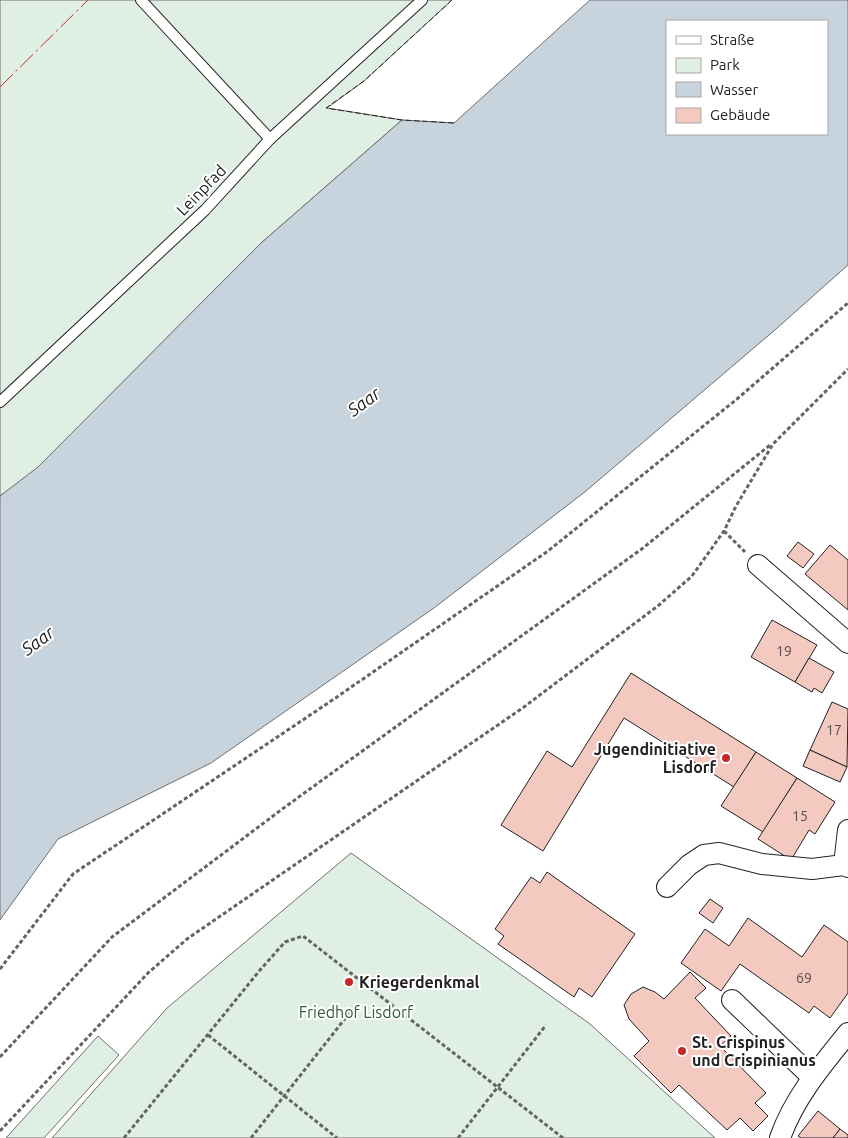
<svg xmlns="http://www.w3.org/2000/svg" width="848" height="1138" font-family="Ubuntu,sans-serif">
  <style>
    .green { fill: #e0efe3; stroke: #6f6f6f }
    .water { fill: #c7d3dd; stroke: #6f6f6f; fill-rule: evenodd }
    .building { fill: #f3c9c0; stroke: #222 }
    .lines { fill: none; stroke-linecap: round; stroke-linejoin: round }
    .service-casing { stroke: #222; stroke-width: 12 }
    .minor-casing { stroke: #222; stroke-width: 22 }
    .path { stroke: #646464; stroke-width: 3; stroke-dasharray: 4 2.5; stroke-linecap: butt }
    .service { stroke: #fff; stroke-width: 10 }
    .minor { stroke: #fff; stroke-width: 20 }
    .fence { stroke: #222; stroke-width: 1; stroke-dasharray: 6 2.5; stroke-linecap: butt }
    .power { stroke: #c62828; stroke-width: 1; stroke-dasharray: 18 4 2.5 4; stroke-linecap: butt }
    .poi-dot { fill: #c62828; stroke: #fff; stroke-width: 2 }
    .labels { text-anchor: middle; stroke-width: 4; stroke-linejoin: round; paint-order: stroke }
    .number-label { font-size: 14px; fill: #564c4a }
    .street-label { font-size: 16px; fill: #222; stroke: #fff }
    .poi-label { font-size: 16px; font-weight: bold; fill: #222; stroke: #fff; text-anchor: start }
    .park-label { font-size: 16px; fill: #2f5e38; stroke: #fff }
    .water-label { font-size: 18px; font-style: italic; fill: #222; stroke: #fff }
  </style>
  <rect width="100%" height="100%" fill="#fff"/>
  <g class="green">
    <polygon points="0,0 452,0 364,81 327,108 402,120 260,244 38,468 0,496"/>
    <polygon points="351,853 590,1024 715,1138 52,1138 167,1008"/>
    <polygon points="98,1036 119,1055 44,1138 6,1138"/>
  </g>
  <path class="water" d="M 590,0 L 848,0 L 848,265 L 776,329 L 586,491 L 434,608 L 211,763 L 58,839 L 0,920 L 0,496 L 38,467 L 260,244 L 402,120 L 454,123 ZM 827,21 L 827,134 L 667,134 L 667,21 Z"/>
  <g class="building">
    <polygon points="798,542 814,554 803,568 787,556"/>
    <polygon points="830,545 848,560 848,610 805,574"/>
    <polygon points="772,620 817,645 795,682 751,657"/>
    <polygon points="809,658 834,672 822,693 814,688 812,692 795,682"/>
    <polygon points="631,673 756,752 734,787 624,718 543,851 501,825 547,751 572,767"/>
    <polygon points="832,702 848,709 847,767 810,750"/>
    <polygon points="810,750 847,767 840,782 803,766"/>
    <polygon points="756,752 797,778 763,832 721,806"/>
    <polygon points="797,778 835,802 815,834 809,830 791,860 758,839"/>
    <polygon points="547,872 635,934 592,997 579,988 574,997 498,944 504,936 495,929 531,877 540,883"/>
    <polygon points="710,899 723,908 713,923 699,913"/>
    <polygon points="748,918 802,957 824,925 848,942 848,993 830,1018 814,1006 809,1013 740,964 721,991 681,963 705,929 729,946"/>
    <polygon points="690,972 706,988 695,998 731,1036 720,1046 766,1093 755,1103 768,1116 753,1131 740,1118 727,1130 679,1085 671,1093 634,1056 649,1041 629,1019 624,1005 631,994 643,987 655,992 664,999"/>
    <polygon points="818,1111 840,1129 833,1138 801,1138 798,1136"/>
    <polygon points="840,1129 848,1135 848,1138 833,1138"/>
  </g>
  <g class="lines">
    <g class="service-casing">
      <g id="service">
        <polyline points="141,0 270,139"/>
        <polyline points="0,402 205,210 270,139 422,0"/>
      </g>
    </g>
    <g class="minor-casing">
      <g id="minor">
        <polyline points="758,565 848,643"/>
        <polyline points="844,865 848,830"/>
        <polyline points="667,887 689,865 704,855 719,853 762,864 812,869 844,865 848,867"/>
        <polyline points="732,1000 812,1077"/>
        <path d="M 780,1138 C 794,1098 822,1065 848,1033"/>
      </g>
    </g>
    <g class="path">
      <polyline points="724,531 745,552"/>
      <polyline points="0,969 73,874 334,699 548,551 737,399 848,303"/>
      <polyline points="208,1035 337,1138"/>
      <polyline points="0,1057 112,937 285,807 643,548 770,445"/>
      <polyline points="0,1131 148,973 187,939 524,707 659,605 692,576 724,531 736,506 773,444 848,369"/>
      <polyline points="124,1138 260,970 285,942 303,936 563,1138"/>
      <polyline points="251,1138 351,1011"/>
      <polyline points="458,1138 546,1025"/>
    </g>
    <use href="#service" class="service"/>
    <use href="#minor" class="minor"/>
    <polyline class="fence" points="452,0 364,81 326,108 402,120 454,123"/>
    <polyline class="power" points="0,87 88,0"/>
  </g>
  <g class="poi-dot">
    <circle cx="726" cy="758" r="5"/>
    <circle cx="349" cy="982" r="5"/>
    <circle cx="682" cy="1051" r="5"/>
  </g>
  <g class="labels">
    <g class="number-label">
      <text x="784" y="656">19</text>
      <text x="834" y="735">17</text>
      <text x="800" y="821">15</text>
      <text x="804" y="983">69</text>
    </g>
    <g class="street-label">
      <text transform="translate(201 190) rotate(-46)" y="6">Leinpfad</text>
    </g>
    <g class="poi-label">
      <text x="716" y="755" text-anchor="end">Jugendinitiative<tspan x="716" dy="18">Lisdorf</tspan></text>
      <text x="359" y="988">Kriegerdenkmal</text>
      <text x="692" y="1048">St. Crispinus<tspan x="692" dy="18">und Crispinianus</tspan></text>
    </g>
    <g class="park-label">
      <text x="356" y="1018">Friedhof Lisdorf</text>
    </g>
    <g class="water-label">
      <text transform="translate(364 402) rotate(-36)" y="6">Saar</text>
      <text transform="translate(38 641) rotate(-36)" y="6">Saar</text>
    </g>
  </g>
  <rect x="666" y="20" width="162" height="115" fill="#ffffff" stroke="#a7a7a7"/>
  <rect x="676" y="36" width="25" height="8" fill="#ffffff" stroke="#a7a7a7"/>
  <text x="710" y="45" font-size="15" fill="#222222">Straße</text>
  <rect x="676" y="58" width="25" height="15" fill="#e0efe3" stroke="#a7a7a7"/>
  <text x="710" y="70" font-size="15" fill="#222222">Park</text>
  <rect x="676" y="82" width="25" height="15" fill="#c7d3dd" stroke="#a7a7a7"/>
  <text x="710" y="95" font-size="15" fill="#222222">Wasser</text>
  <rect x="676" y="108" width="25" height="15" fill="#f3c9c0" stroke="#a7a7a7"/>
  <text x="710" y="120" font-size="15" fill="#222222">Gebäude</text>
</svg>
